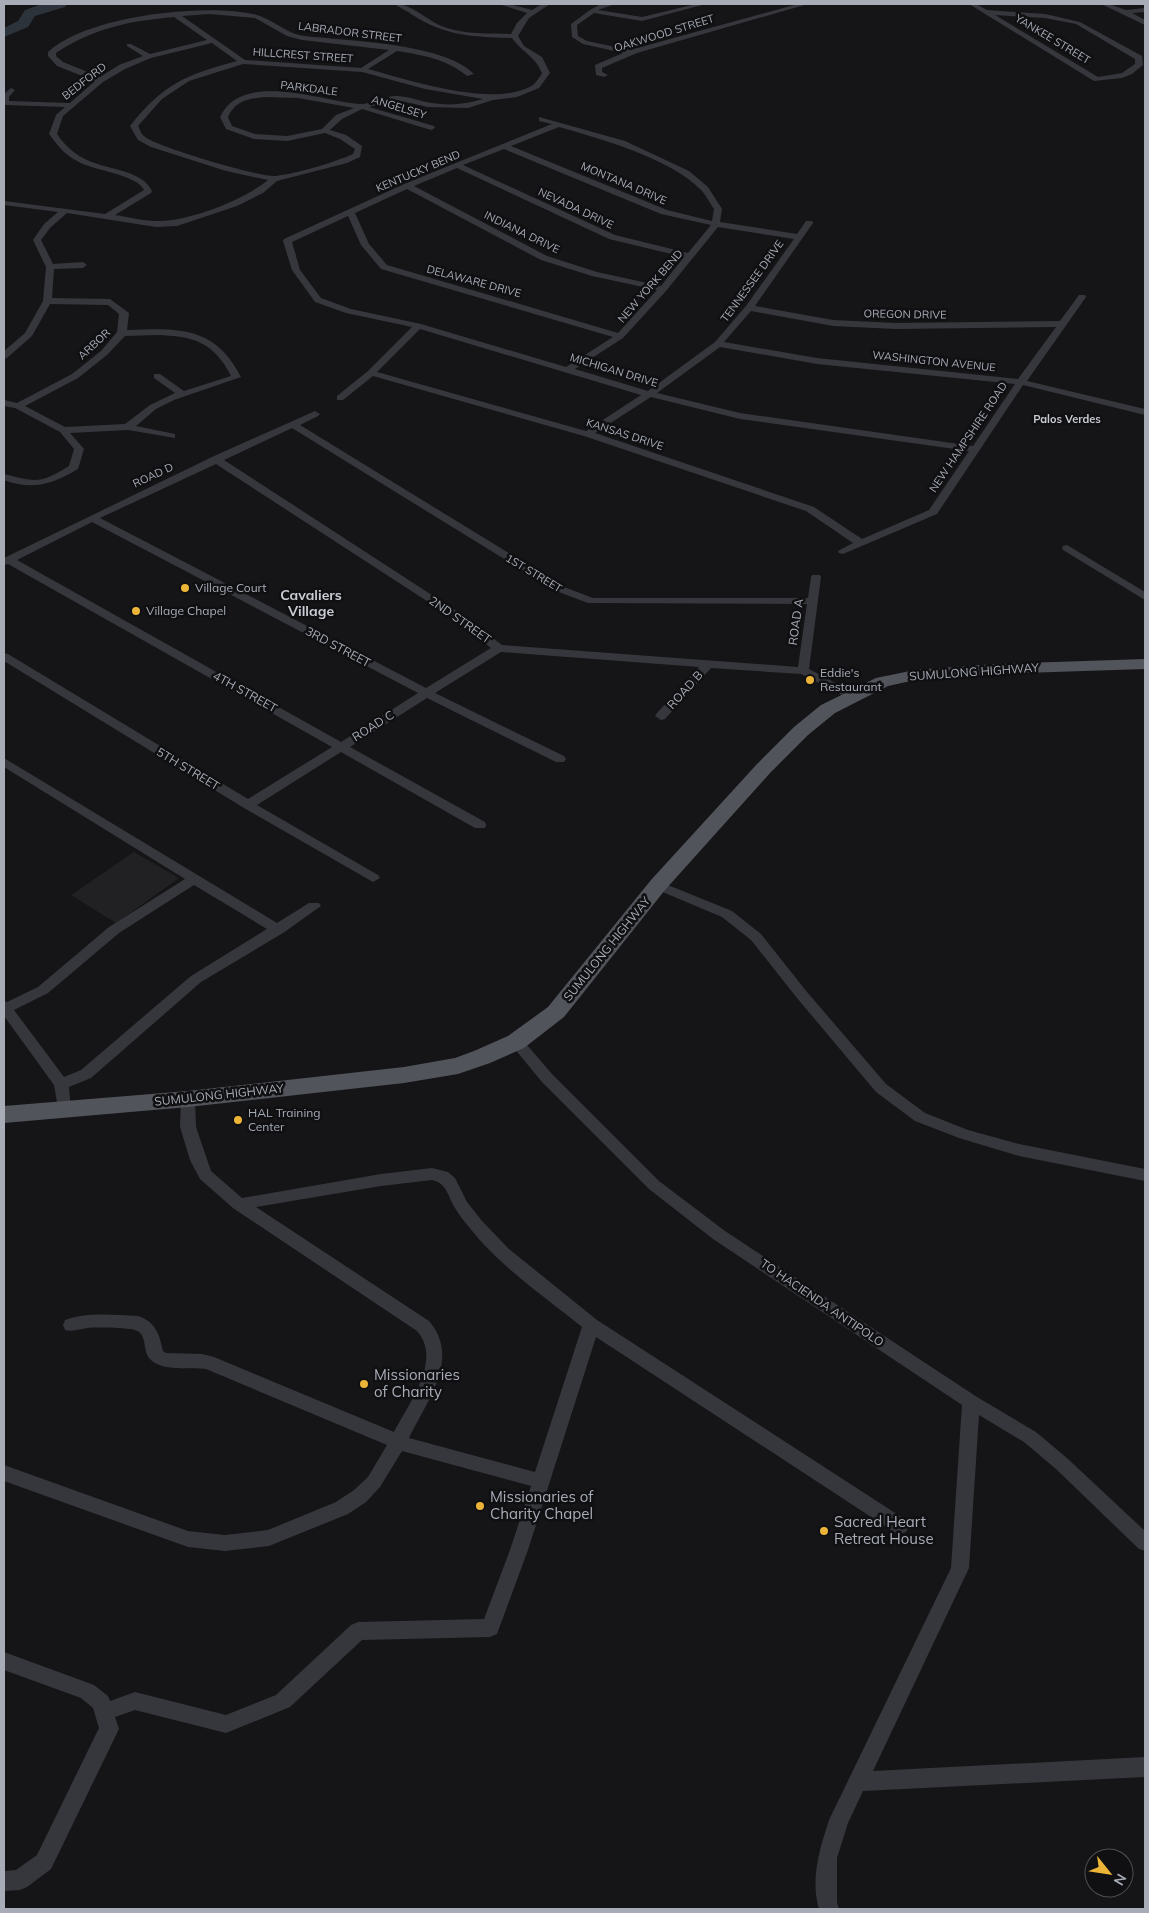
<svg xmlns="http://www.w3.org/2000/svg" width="1149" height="1913" font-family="Mulish,sans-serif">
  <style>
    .built { fill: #212124 }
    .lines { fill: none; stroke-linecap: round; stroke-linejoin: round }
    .river { fill: #2c333b; fill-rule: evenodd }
    .minor { fill: #36373c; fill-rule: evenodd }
    .primary { fill: #52545b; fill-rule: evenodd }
    .poi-dot { fill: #edb538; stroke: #101012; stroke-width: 2 }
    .labels { text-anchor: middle; stroke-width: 5; stroke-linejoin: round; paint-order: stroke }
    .far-street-label { font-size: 11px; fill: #a7acb7; stroke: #101012 }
    .far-neighbourhood-label { font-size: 11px; font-weight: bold; fill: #c8cbd3; stroke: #101012 }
    .poi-label { font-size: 12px; fill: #a7acb7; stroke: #101012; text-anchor: start }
    .street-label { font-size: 12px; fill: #a7acb7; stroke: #101012 }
    .neighbourhood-label { font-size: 14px; font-weight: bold; fill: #c8cbd3; stroke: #101012 }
    .near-poi-label { font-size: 15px; fill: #a7acb7; stroke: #101012; text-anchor: start }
  </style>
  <rect width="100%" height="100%" fill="#151517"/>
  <polygon class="built" points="134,852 179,878 116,923 71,895"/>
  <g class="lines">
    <polygon class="river" points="42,4 67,4 65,7 35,16 28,27 4,37 4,28 18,21 25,10"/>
    <g class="minor">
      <path d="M 395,4 C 413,4 427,21 444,27 C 466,35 489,33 511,34 L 517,23 L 527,13 L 499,4 L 509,4 L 532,10 L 542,4 L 550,4 L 529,18 L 518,36 L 524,46 L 542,57 L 550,73 L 539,88 L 517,97 L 493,100 L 468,108 L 428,107 L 397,100 L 369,107 L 434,126 L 435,128 L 431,130 L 362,109 L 342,119 L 330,130 L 346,135 L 362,146 L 360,157 L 347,163 L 277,181 L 263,193 L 237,206 L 177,226 L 156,227 L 67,213 L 50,228 L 41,240 L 53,264 L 83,262 L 87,265 L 83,268 L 54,269 L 52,298 L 110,299 L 129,313 L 127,330 C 179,328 215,326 241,377 L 174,400 L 156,409 L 136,426 L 175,434 L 175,438 L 128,430 L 70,433 L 84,449 L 78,469 C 53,484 32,491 4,480 L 4,474 C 36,482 40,484 69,466 L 74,449 L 60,432 L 15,408 L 4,406 L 4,400 L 17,403 L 72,374 L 101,351 L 117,332 L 119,314 L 108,305 L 50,304 L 32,336 L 7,358 L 4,359 L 4,351 L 25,333 L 43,301 L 46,267 L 33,240 L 44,224 L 58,212 L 4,205 L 4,201 L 105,214 L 144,190 C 137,174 93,171 77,161 C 65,155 57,145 49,134 L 56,115 L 65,107 L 6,105 L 4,105 L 4,94 L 11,88 L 15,90 L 9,97 L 9,101 L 70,103 L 95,81 L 57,66 L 48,56 L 48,52 C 86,16 203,3 253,14 C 272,18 286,34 305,36 C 348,41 444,43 474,74 L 467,76 C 447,59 422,55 397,51 L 368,69 C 408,80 496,109 533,85 C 536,82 540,77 542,73 C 534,55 523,53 512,38 C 472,37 445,36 411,14 C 406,10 399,8 395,4 ZM 210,14 L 255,18 L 287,36 L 302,40 L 389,50 L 361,68 L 245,60 L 182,16 ZM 174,17 L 207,40 L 150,54 L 131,44 L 127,44 L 127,46 L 143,56 L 119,65 L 100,77 L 63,62 L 56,56 L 56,53 C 93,28 130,21 174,17 ZM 212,43 L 237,61 C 186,75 164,83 130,126 L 138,140 L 151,147 L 226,171 L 268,180 C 244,200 188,222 157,221 C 143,221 128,217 115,215 L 151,193 L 152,191 C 142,169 104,170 83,158 C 72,152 64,144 57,134 L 63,116 L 103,82 L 125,69 L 151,58 ZM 243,64 L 362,72 L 425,89 L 483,99 C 464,105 446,106 426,102 C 417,100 406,96 396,96 C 384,96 370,105 359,104 C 321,101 242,70 220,117 L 226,129 L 254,139 L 287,141 L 325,133 L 340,139 L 355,149 L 353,154 C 333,163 298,173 276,176 C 262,178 153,146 144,136 C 141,134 140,129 138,126 L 162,99 L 189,81 ZM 264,97 L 298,98 L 354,108 L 336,115 L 322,129 L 287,136 L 255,134 L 232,126 L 228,117 C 235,101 248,99 264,97 ZM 157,335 C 193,336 214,342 231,376 L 184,391 L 160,374 L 154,374 L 154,378 L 175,393 L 150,405 L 125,424 L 65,427 L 25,406 L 78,378 L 107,355 L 125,336 Z"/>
      <polygon points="601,4 615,4 598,10 642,17 696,4 706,4 642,21 594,13 577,25 578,36 587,41 630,50 798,4 808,4 637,53 602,68 602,72 608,75 604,77 596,75 595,65 623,53 583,44 572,37 571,24 590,10"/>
      <path d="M 969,4 L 976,4 L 987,10 L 1045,14 L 1080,22 L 1142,56 L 1143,65 L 1132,74 L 1122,78 L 1094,81 ZM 995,15 L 1045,18 L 1076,24 L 1135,59 L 1135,64 L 1122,73 L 1098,77 Z"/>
      <polygon points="1101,4 1109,4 1126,10 1145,8 1145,12 1132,13 1145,20 1145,25"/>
      <path d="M 539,117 L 625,141 L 689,171 L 708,187 L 722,209 L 720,222 L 797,234 L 806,221 L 812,221 L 813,223 L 755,306 L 833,320 L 896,323 L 1060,321 L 1079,295 L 1085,295 L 1086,297 L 1027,381 L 1145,409 L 1145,415 L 1023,385 L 937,514 L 843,554 L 839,553 L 838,551 L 853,543 L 806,511 L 584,436 L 373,376 L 343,400 L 337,400 L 337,396 L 368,371 L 412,327 L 346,313 L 315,302 L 292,270 L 283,241 L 284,239 L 404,184 L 552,124 L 539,121 ZM 559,127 C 601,139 670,158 701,190 C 706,195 710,203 714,209 L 712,221 L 667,210 L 511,146 ZM 504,149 L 661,214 L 711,225 L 688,253 L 615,235 L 463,165 ZM 457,168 L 609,239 L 684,257 L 661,286 L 597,272 L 547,256 L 414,186 ZM 407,189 L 541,260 L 592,276 L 657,290 L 618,333 L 387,265 L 369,244 L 355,213 ZM 348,216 L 361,245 L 381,269 L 613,337 L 566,367 L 421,324 L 351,309 L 321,298 L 300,270 L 292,242 ZM 718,227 L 794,239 L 746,306 L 715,342 L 648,391 L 575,369 L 623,338 L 666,291 ZM 751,311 L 833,326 L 896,329 L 1056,327 L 1018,379 L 817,358 L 724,342 ZM 420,329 L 641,395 L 586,431 L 377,372 ZM 720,347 L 817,364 L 1015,384 L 973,446 L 740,413 L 657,393 ZM 651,397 L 740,419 L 969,451 L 929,510 L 862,539 L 814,507 L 595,433 Z"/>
      <path d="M 315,411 L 320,414 L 318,416 L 300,425 L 564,587 L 593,598 L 808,598 L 811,577 L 812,575 L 820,575 L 821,577 L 809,669 L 858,695 L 852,699 L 848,698 L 801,674 L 711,668 L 665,719 L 661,720 L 655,716 L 657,713 L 699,667 L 501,652 L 435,693 L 564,756 L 566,759 L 564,762 L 556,762 L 427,698 L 350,747 L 485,822 L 486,825 L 485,828 L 475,828 L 341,752 L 257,805 L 378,875 L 380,878 L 373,882 L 244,808 L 4,661 L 4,653 L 8,654 L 248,799 L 332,747 L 8,564 L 4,565 L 4,558 L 212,457 ZM 292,428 L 556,591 L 588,603 L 807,604 L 798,667 L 502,645 L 461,614 L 224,460 ZM 216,464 L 453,618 L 491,648 L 426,688 L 100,518 ZM 92,522 L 418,693 L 341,742 L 17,560 Z"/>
      <polygon points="1067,545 1145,592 1145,600 1063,550 1062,548 1063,546"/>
      <path d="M 4,758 L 277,923 L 309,903 L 319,903 L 321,906 L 283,933 L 201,982 L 91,1078 L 69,1087 L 71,1110 L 69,1114 L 64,1115 L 59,1114 L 54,1085 L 4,1016 L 4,1001 L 7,1002 L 38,987 L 109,927 L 185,879 L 4,767 ZM 194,885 L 267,929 L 191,976 L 81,1070 L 64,1077 L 14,1010 L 48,993 L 119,933 Z"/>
      <polygon points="658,881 732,911 761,934 807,992 886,1084 925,1113 968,1130 1019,1144 1145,1169 1145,1181 1019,1156 959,1138 915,1121 876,1092 797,998 751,940 722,917 653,888 651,885 653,882"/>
      <path d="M 516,1037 L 521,1038 L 552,1074 L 659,1181 L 725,1231 L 977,1397 L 1036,1432 L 1068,1459 L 1145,1531 L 1145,1551 L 1139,1549 L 1056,1469 L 1024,1442 L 979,1415 L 969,1568 L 873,1771 L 1145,1757 L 1145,1777 L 863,1791 L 848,1823 L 837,1858 L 837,1902 L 839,1909 L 819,1909 C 810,1879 820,1848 829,1820 L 951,1568 L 962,1405 L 713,1239 L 649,1189 L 542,1082 L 509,1042 L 511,1038 Z"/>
      <path d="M 188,1094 L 193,1095 L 195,1099 L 196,1127 L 211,1171 L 242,1198 L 381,1174 L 432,1168 L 448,1172 L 455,1178 L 467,1202 L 482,1221 L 509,1249 L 597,1320 L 906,1520 L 909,1526 L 906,1532 L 900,1534 L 894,1532 L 596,1337 L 528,1550 L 497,1634 L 490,1637 L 362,1640 L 290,1707 L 226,1733 L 135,1710 L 115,1717 L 119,1729 L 51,1869 L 27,1887 L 20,1890 L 4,1891 L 4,1871 L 16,1870 L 37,1855 L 99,1728 L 93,1708 L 81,1698 L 4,1670 L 4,1652 L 94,1685 L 108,1696 L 110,1701 L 135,1692 L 226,1715 L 276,1695 L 351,1625 L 358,1622 L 484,1619 L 510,1550 L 531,1486 L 402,1451 L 380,1487 L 366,1502 L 348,1514 L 269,1546 L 225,1551 L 188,1547 L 4,1481 L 4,1465 L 188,1531 L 225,1535 L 268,1530 L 336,1502 L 354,1490 L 368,1477 L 387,1445 L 206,1369 C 192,1367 161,1372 150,1359 C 142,1351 148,1334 135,1330 C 129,1328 95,1327 88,1328 C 80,1329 73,1332 65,1330 L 63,1325 L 65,1320 C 89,1312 113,1315 138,1316 C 156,1322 159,1334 163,1351 L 166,1353 L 202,1354 L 214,1357 L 394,1432 C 408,1404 443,1360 417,1331 L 233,1208 L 200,1179 L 190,1160 L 180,1127 L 181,1099 L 183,1095 ZM 432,1180 C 447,1183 448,1197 455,1208 C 459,1215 464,1221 469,1227 C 498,1265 545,1297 582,1327 L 535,1472 L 409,1438 C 427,1401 461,1358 429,1321 L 256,1207 L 381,1186 Z"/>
    </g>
    <polygon class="primary" points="1145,659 1145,669 994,674 915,680 888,686 835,713 808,735 771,772 665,890 564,1017 524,1048 490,1063 458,1074 404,1083 188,1107 4,1123 4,1106 188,1091 404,1067 455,1058 474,1051 508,1036 548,1007 651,880 757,764 794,727 821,705 876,678 915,670 994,664"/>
  </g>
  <g class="poi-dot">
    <circle cx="185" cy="588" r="5"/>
    <circle cx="136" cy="611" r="5"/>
    <circle cx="810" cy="680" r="5"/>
    <circle cx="238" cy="1120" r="5"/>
    <circle cx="364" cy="1384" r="5"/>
    <circle cx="480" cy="1506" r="5"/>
    <circle cx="824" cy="1531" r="5"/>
  </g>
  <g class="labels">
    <g class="far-street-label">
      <text transform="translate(350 32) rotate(7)" y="4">LABRADOR STREET</text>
      <text transform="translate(664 33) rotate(-17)" y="4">OAKWOOD STREET</text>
      <text transform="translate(1053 39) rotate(31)" y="4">YANKEE STREET</text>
      <text transform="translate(303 55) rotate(4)" y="4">HILLCREST STREET</text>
      <text transform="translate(84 81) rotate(-38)" y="4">BEDFORD</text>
      <text transform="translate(309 88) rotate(7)" y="4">PARKDALE</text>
      <text transform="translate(399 107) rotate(17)" y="4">ANGELSEY</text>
      <text transform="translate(418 171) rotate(-23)" y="4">KENTUCKY BEND</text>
      <text transform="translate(624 183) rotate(23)" y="4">MONTANA DRIVE</text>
      <text transform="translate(576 208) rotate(25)" y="4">NEVADA DRIVE</text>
      <text transform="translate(522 232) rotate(26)" y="4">INDIANA DRIVE</text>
      <text transform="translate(474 281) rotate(15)" y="4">DELAWARE DRIVE</text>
      <text transform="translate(752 281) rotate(-54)" y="4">TENNESSEE DRIVE</text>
      <text transform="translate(650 286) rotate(-49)" y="4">NEW YORK BEND</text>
      <text transform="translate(905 314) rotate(1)" y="4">OREGON DRIVE</text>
      <text transform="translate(94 344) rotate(-43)" y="4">ARBOR</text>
      <text transform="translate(934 361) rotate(6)" y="4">WASHINGTON AVENUE</text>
      <text transform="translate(614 370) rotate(17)" y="4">MICHIGAN DRIVE</text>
      <text transform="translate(625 434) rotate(18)" y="4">KANSAS DRIVE</text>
      <text transform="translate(968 437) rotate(-56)" y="4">NEW HAMPSHIRE ROAD</text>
      <text transform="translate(153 475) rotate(-25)" y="4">ROAD D</text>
      <text transform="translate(534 573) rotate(31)" y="4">1ST STREET</text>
    </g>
    <g class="far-neighbourhood-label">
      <text x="1067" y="423">Palos Verdes</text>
    </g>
    <g class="poi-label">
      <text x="195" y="592">Village Court</text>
      <text x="146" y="615">Village Chapel</text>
      <text x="820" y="677">Eddie's<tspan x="820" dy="14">Restaurant</tspan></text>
      <text x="248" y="1117">HAL Training<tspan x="248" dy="14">Center</tspan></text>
    </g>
    <g class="street-label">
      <text transform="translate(460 620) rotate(35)" y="4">2ND STREET</text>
      <text transform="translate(796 622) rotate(-82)" y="4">ROAD A</text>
      <text transform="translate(338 647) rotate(28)" y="4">3RD STREET</text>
      <text transform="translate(974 672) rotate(-4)" y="4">SUMULONG HIGHWAY</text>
      <text transform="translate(685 690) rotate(-48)" y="4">ROAD B</text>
      <text transform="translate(245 692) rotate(29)" y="4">4TH STREET</text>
      <text transform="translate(373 726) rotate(-32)" y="4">ROAD C</text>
      <text transform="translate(188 769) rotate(31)" y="4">5TH STREET</text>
      <text transform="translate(607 949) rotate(-51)" y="4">SUMULONG HIGHWAY</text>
      <text transform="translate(219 1095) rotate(-6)" y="4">SUMULONG HIGHWAY</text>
      <text transform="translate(822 1303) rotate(34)" y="4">TO HACIENDA ANTIPOLO</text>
    </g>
    <g class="neighbourhood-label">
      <text x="311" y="600">Cavaliers<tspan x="311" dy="16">Village</tspan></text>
    </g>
    <g class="near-poi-label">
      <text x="374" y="1380">Missionaries<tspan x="374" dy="17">of Charity</tspan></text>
      <text x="490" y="1502">Missionaries of<tspan x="490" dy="17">Charity Chapel</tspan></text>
      <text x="834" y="1527">Sacred Heart<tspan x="834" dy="17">Retreat House</tspan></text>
    </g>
  </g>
  <rect width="1149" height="1913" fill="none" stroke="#a7acb7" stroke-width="10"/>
  <g transform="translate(1109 1873) rotate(120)"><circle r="24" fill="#101012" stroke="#4c4e54"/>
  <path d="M0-4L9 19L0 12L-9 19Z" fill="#edb538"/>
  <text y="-8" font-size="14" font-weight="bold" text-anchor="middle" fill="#a7acb7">N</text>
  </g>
</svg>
